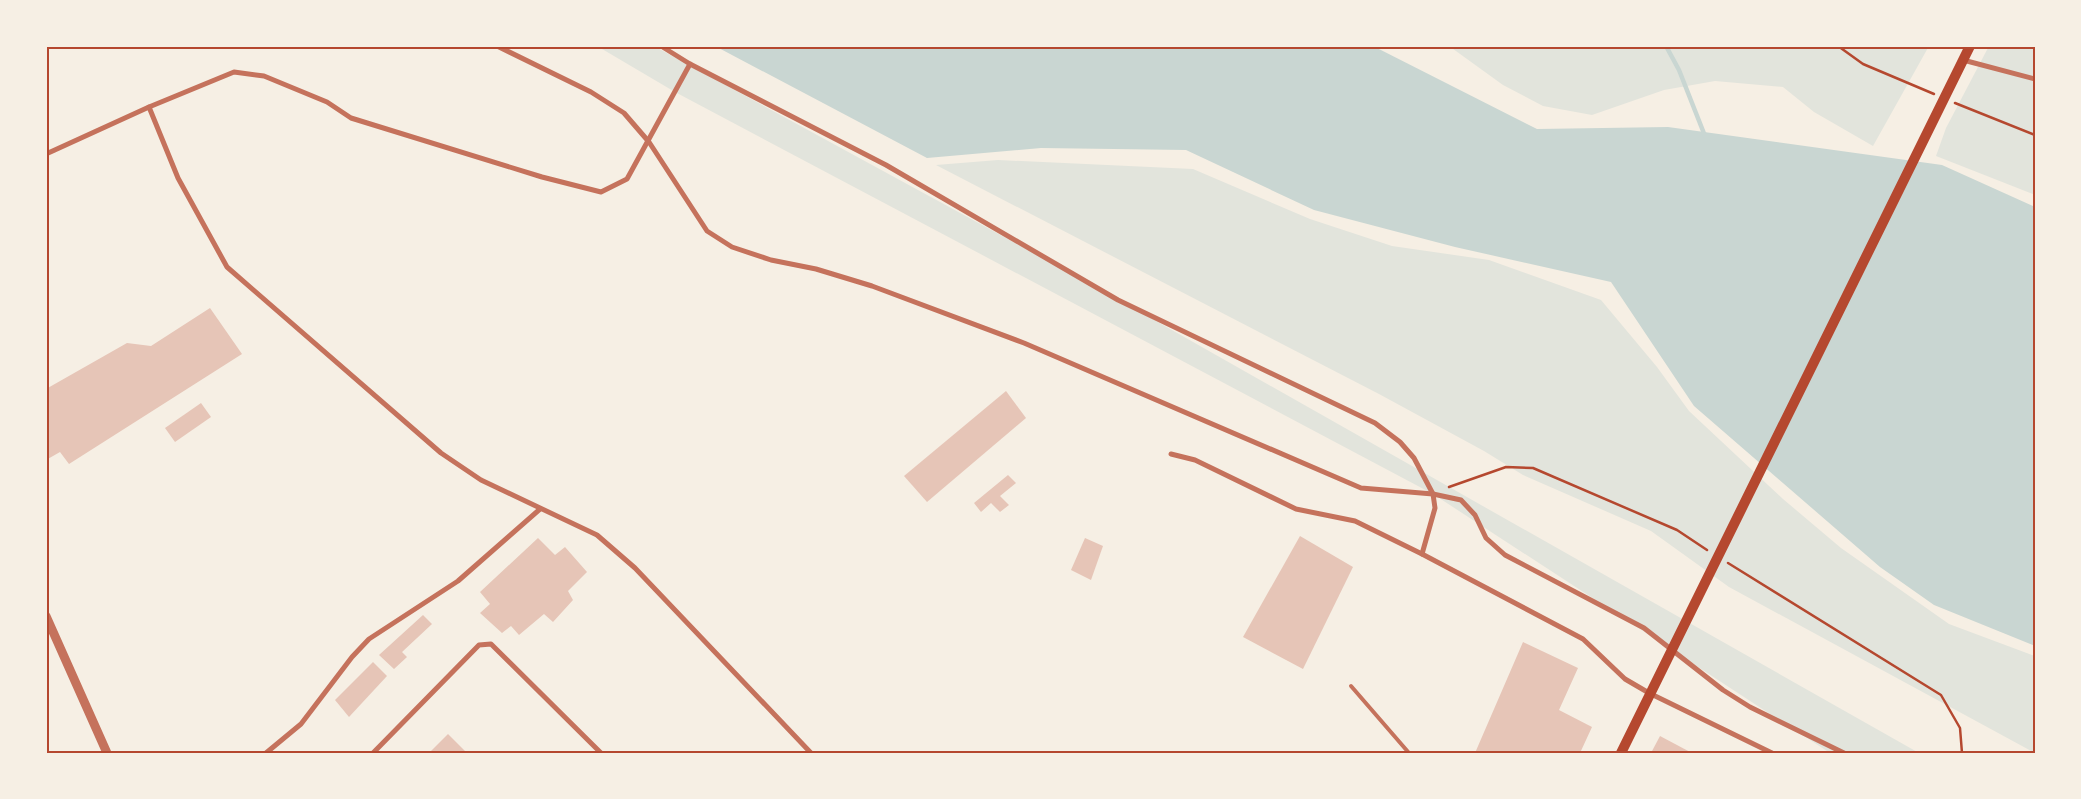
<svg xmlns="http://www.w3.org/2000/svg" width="2081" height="799" font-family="Overpass,sans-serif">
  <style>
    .green { fill: #e2e4dc }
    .water { fill: #c9d6d2 }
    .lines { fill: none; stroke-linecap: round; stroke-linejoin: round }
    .stream { stroke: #c9d6d2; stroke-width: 4.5 }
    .building { fill: #e6c5b7 }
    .path { stroke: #b5482f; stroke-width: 2.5 }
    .service { stroke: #c5725c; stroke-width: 4 }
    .minor { stroke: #c5725c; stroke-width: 5 }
    .tertiary { stroke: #c5725c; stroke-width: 9 }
    .secondary { stroke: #b5482f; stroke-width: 10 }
    .neatline { fill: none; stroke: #b5482f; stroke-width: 2 }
  </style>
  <rect width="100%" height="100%" fill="#f6efe4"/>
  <g class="green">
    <polygon points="597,46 654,46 1096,287 1919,753 1830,753 1433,494 675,92"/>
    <polygon points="1449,46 1929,46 1873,146 1814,112 1783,87 1715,81 1664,90 1592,115 1543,106 1503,85"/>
    <polygon points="1989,46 2029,46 2035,49 2035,195 1936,156 1946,128"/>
    <polygon points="998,160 1193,169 1310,219 1392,246 1489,260 1601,300 1657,367 1689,411 1783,499 1841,548 1949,624 2035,656 2035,753 1729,587 1651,531 1523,475 1484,451 1379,394 936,165"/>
  </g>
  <polygon class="water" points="715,46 1373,46 1537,129 1668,127 1942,165 2035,207 2035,646 1934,605 1880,567 1694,406 1611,282 1455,247 1314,210 1186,150 1041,148 927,158"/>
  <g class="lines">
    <polyline class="stream" points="1666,46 1679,70 1705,136"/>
  </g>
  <g class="building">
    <polygon points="210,308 242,354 69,464 60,452 46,460 46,389 127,343 151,346"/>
    <polygon points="1006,391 1026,418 927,502 904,476"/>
    <polygon points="201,403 211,417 175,442 165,428"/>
    <polygon points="1008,475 1016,483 1000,496 1009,505 1000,512 991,503 981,512 974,503"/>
    <polygon points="1300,536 1353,567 1303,669 1243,637"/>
    <polygon points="538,538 555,555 565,547 587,572 568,591 573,600 553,622 544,614 519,635 511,626 502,633 480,613 490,604 480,592"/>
    <polygon points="1085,538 1103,546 1091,580 1071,570"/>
    <polygon points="423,615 432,624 402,652 407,657 394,669 379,655"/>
    <polygon points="1523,642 1578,668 1559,710 1592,727 1580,753 1475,753"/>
    <polygon points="373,662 387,676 349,717 335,700"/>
    <polygon points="448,734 467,753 429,753"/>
    <polygon points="1660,736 1692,753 1651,753"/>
  </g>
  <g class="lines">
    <g class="path">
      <polyline points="1838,46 1863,64 1934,94"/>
      <polyline points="1955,103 2035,135"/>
      <polyline points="1449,487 1506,467 1533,468 1677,530 1707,550"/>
      <polyline points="1728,563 1941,695 1960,728 1962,753"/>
    </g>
    <polyline class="service" points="1351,686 1409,753"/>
    <g class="minor">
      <polyline points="497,46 591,92 624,113 649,142 707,231 732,247 771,260 816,269 872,286 1024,343 1361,488 1433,494 1461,500 1475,515 1486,538 1505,555 1644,628 1723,690 1750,707 1844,753"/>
      <polyline points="661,46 690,64 886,165 1118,300 1375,423 1400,442 1414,458 1433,494 1435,508 1422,554"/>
      <polyline points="1963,60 2035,79"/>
      <polyline points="149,107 178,178 227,267 441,453 481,480 597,535 635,568 811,753"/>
      <polyline points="46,154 149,107 234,72 264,76 327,102 351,118 542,177 601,192 627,179 690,64"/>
      <polyline points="1171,454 1195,460 1296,509 1355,521 1422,554 1583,639 1625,679 1649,693 1772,753"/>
      <polyline points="266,753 301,724 352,657 369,639 458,581 540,509"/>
      <polyline points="373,753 479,645 491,644 601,753"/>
    </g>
    <polyline class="tertiary" points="46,616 107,753"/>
    <polyline class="secondary" points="1621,753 1970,46"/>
  </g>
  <rect width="2081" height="799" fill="none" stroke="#f6efe4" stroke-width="95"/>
  <rect x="48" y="48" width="1986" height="704" class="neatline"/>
</svg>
